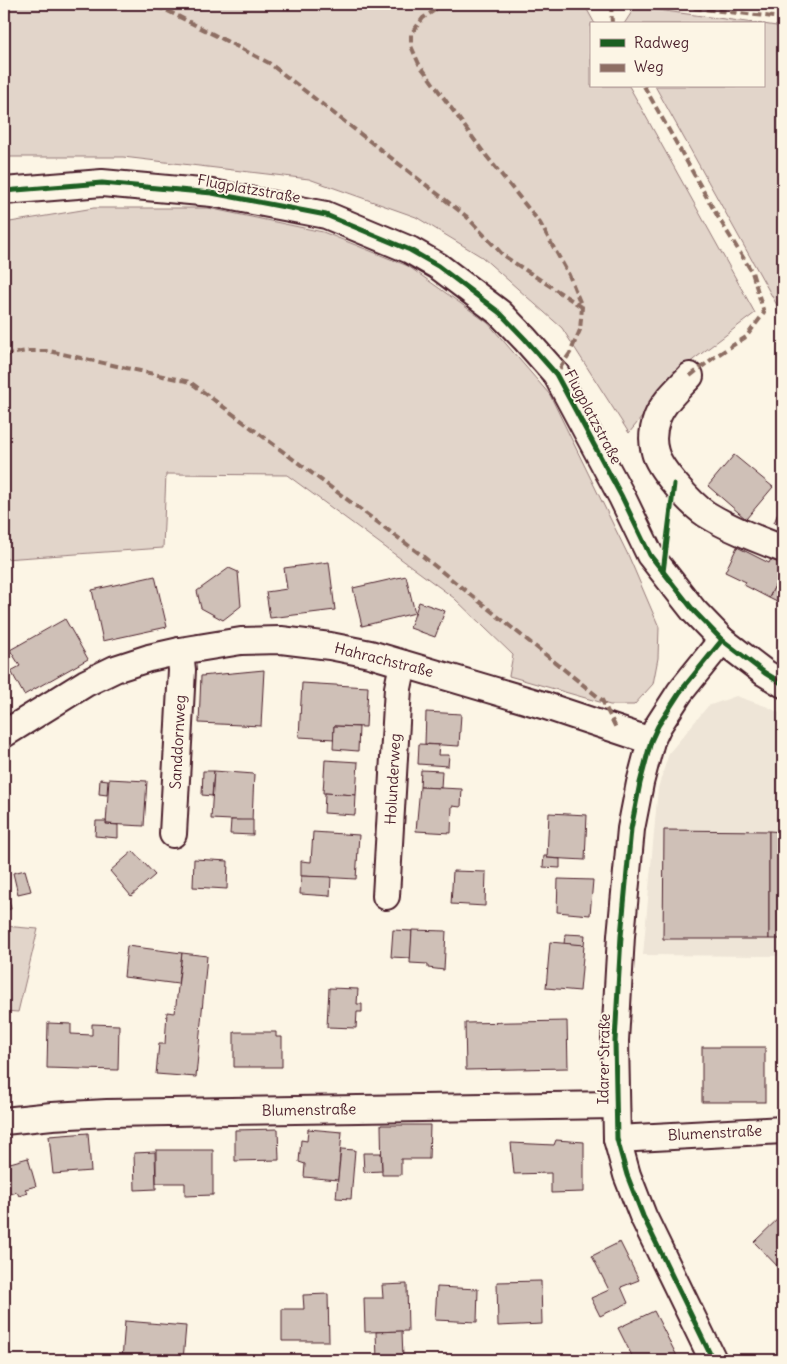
<svg xmlns="http://www.w3.org/2000/svg" width="787" height="1364" font-family="Delius,sans-serif">
  <style>
    .built { fill: #eee5d7 }
    .green { fill: #e2d5ca; stroke: #967a7a }
    .building { fill: #cfc0b7; stroke: #4a1f2b }
    .lines { fill: none; stroke-linecap: round; stroke-linejoin: round }
    .minor-casing { stroke: #4a1f2b; stroke-width: 30 }
    .minor { stroke: #fcf5e5; stroke-width: 26 }
    .quiet { stroke: #8d6e63; stroke-width: 4; stroke-dasharray: 8 4; stroke-linecap: butt }
    .cycleway-casing { stroke: #fcf5e5; stroke-width: 8 }
    .cycleway { stroke: #1b5e20; stroke-width: 5 }
    .labels { text-anchor: middle; stroke-width: 4; stroke-linejoin: round; paint-order: stroke }
    .street-label { font-size: 15px; fill: #4a1f2b; stroke: #fcf5e5 }
  </style>
  <rect width="100%" height="100%" fill="#fcf5e5"/>
  <filter id="ink" filterUnits="userSpaceOnUse"><feTurbulence type="fractalNoise" baseFrequency=".02" numOctaves="2"/><feDisplacementMap in="SourceGraphic" scale="10" xChannelSelector="R" yChannelSelector="G"/><feConvolveMatrix kernelMatrix="1 2 1 2 8 2 1 2 1" color-interpolation-filters="sRGB"/></filter>
  <g filter="url(#ink)">
    <polygon class="built" points="736,696 768,707 783,715 783,956 643,955 658,788 669,753 708,706"/>
    <g class="green">
      <polygon points="4,4 584,4 595,24 591,24 591,86 629,86 755,313 681,369 629,433 562,328 482,257 416,217 309,179 123,157 11,157 4,159"/>
      <polygon points="635,7 762,24 624,24"/>
      <polygon points="763,24 783,27 783,316 655,86 763,86"/>
      <polygon points="94,208 208,208 323,232 408,266 488,323 550,395 629,557 659,627 658,658 653,684 634,705 610,705 509,676 513,655 454,598 287,475 166,474 163,548 4,559 4,223"/>
      <polygon points="4,926 38,929 18,1012 4,1011"/>
    </g>
    <g class="building">
      <polygon points="734,455 773,487 746,519 708,486"/>
      <polygon points="778,513 783,516 783,527 774,523"/>
      <polygon points="737,547 769,563 771,559 783,565 783,569 769,598 744,585 746,582 725,572"/>
      <polygon points="329,562 335,610 270,618 266,592 287,589 284,568"/>
      <polygon points="229,568 238,572 241,606 223,620 201,608 197,591"/>
      <polygon points="780,575 783,577 783,605 769,598"/>
      <polygon points="155,576 167,627 103,641 92,590"/>
      <polygon points="406,576 415,613 362,626 353,588"/>
      <polygon points="419,602 445,611 435,637 410,628"/>
      <polygon points="65,619 88,659 24,695 11,671 20,666 10,650"/>
      <polygon points="264,670 261,726 199,723 201,676"/>
      <polygon points="302,683 368,687 366,727 334,726 334,739 299,737"/>
      <polygon points="426,712 461,714 459,746 425,744"/>
      <polygon points="334,726 359,727 358,751 333,749"/>
      <polygon points="419,744 439,745 438,755 449,755 448,766 418,764"/>
      <polygon points="325,760 358,762 356,795 323,793"/>
      <polygon points="421,770 442,771 441,788 420,787"/>
      <polygon points="203,771 214,771 212,796 202,795"/>
      <polygon points="214,771 254,774 252,821 211,819"/>
      <polygon points="100,779 108,780 107,795 99,794"/>
      <polygon points="109,779 147,781 144,826 106,824"/>
      <polygon points="420,787 462,789 461,807 452,806 451,833 416,831"/>
      <polygon points="325,793 356,795 355,815 324,813"/>
      <polygon points="549,813 587,815 585,860 547,858"/>
      <polygon points="231,820 253,820 253,835 230,834"/>
      <polygon points="96,821 106,821 106,824 118,825 118,838 95,836"/>
      <polygon points="664,830 769,831 769,939 663,939"/>
      <polygon points="769,831 783,832 783,939 769,939"/>
      <polygon points="313,832 359,835 356,879 301,876 301,861 311,862"/>
      <polygon points="133,851 155,875 131,896 110,871"/>
      <polygon points="544,856 547,856 547,858 560,859 560,868 543,867"/>
      <polygon points="194,859 228,861 227,889 193,887"/>
      <polygon points="25,870 31,891 18,894 13,873"/>
      <polygon points="453,871 486,872 485,906 451,904"/>
      <polygon points="301,876 331,877 330,896 300,894"/>
      <polygon points="558,879 593,880 590,915 557,912"/>
      <polygon points="4,890 7,890 11,909 4,910"/>
      <polygon points="393,930 412,931 411,958 391,957"/>
      <polygon points="412,930 446,931 444,970 428,968 428,964 410,963"/>
      <polygon points="565,934 585,935 584,945 564,944"/>
      <polygon points="550,942 584,945 580,991 546,988"/>
      <polygon points="127,946 182,953 178,984 124,977"/>
      <polygon points="182,953 207,956 196,1077 156,1074 159,1044 165,1044 167,1012 175,1013"/>
      <polygon points="329,988 358,989 357,1004 362,1004 362,1012 357,1012 356,1028 327,1027"/>
      <polygon points="567,1021 568,1068 466,1070 465,1023"/>
      <polygon points="48,1023 71,1024 71,1034 92,1035 92,1024 119,1025 118,1070 47,1068"/>
      <polygon points="234,1032 276,1032 276,1037 282,1037 282,1067 234,1067"/>
      <rect x="702" y="1047" width="63" height="55"/>
      <polygon points="381,1125 430,1125 429,1159 401,1159 401,1175 382,1175"/>
      <polygon points="278,1129 279,1160 235,1161 235,1130"/>
      <polygon points="308,1129 342,1132 338,1180 304,1177 305,1164 299,1162 301,1140 307,1141"/>
      <polygon points="88,1133 91,1171 53,1174 49,1136"/>
      <polygon points="556,1140 584,1142 584,1192 551,1193 551,1173 514,1174 511,1143 554,1145"/>
      <polygon points="341,1149 355,1150 351,1199 336,1198"/>
      <polygon points="156,1150 213,1150 213,1195 185,1196 185,1183 156,1183"/>
      <polygon points="155,1152 156,1189 135,1190 134,1153"/>
      <polygon points="7,1153 10,1163 28,1158 36,1186 25,1189 28,1193 19,1196 17,1192 4,1196 4,1154"/>
      <polygon points="363,1153 381,1153 382,1171 364,1172"/>
      <polygon points="783,1214 783,1272 754,1242"/>
      <polygon points="620,1242 639,1280 621,1287 628,1303 600,1316 591,1298 609,1290 592,1256"/>
      <polygon points="541,1281 542,1324 498,1326 497,1282"/>
      <polygon points="407,1284 408,1331 365,1332 364,1298 383,1298 382,1285"/>
      <polygon points="437,1287 478,1289 477,1322 435,1320"/>
      <polygon points="328,1294 329,1341 282,1341 282,1309 304,1309 303,1295"/>
      <polygon points="654,1311 679,1360 634,1360 618,1328"/>
      <polygon points="125,1321 186,1326 183,1360 134,1358 134,1360 122,1360"/>
      <polygon points="402,1331 403,1358 377,1359 376,1332"/>
      <polygon points="4,1341 8,1341 5,1360 4,1360"/>
    </g>
    <g class="lines">
      <g class="minor-casing">
        <g id="minor">
          <polyline points="4,191 102,183 212,193 326,215 410,250 438,266 500,313 525,339 556,374 622,497 650,555 694,611 722,640 765,673 783,684"/>
          <path d="M 690,376 C 678,389 663,402 657,418 C 653,429 652,442 655,452 C 659,469 692,505 706,514 C 730,529 757,539 783,549"/>
          <polyline points="4,734 86,683 115,669 149,658 180,651 241,641 281,640 330,646 370,654 546,706 651,741"/>
          <polyline points="173,834 182,670 180,651"/>
          <polyline points="386,896 398,688 403,664"/>
          <polyline points="4,1121 52,1116 107,1113 615,1105"/>
          <polyline points="617,1139 783,1130"/>
          <polyline points="713,1360 643,1216 627,1175 617,1139 615,1041 621,936 631,829 640,783 651,741 658,726 680,692 722,640"/>
        </g>
      </g>
      <use href="#minor" class="minor"/>
      <g class="quiet">
        <polyline points="132,4 164,9 269,63 466,216 504,256 582,307"/>
        <polyline points="459,4 438,8 423,18 411,34 411,46 419,64 484,153 540,223 569,275 582,307 580,330 570,353 556,374"/>
        <polyline points="611,4 612,24"/>
        <polyline points="658,4 783,18"/>
        <polyline points="644,86 718,217 752,272 764,313 746,337 716,356 690,376"/>
        <polyline points="4,355 27,351 49,351 190,382 420,554 602,700 617,730"/>
      </g>
      <g class="cycleway-casing">
        <g id="cycleway">
          <polyline points="4,191 102,183 212,193 326,215 410,250 438,266 500,313 525,339 556,374 622,497 650,555 694,611 722,640 765,673 783,684"/>
          <polyline points="663,572 674,484"/>
          <polyline points="713,1360 643,1216 627,1175 617,1139 615,1041 621,936 631,829 640,783 651,741 658,726 680,692 722,640"/>
        </g>
      </g>
      <use href="#cycleway" class="cycleway"/>
    </g>
  </g>
  <g class="labels">
    <g class="street-label">
      <text transform="translate(249 189) rotate(10)" y="5">Flugplatzstraße</text>
      <text transform="translate(593 417) rotate(62)" y="5">Flugplatzstraße</text>
      <text transform="translate(384 660) rotate(14)" y="5">Hahrachstraße</text>
      <text transform="translate(178 742) rotate(-87)" y="5">Sanddornweg</text>
      <text transform="translate(393 779) rotate(-87)" y="5">Holunderweg</text>
      <text transform="translate(604 1059) rotate(-89)" y="5">Idarer Straße</text>
      <text transform="translate(309 1110) rotate(-1)" y="5">Blumenstraße</text>
      <text transform="translate(715 1133) rotate(-3)" y="5">Blumenstraße</text>
    </g>
  </g>
  <rect width="787" height="1364" fill="none" stroke="#fcf5e5" stroke-width="20"/>
  <rect x="10" y="10" width="767" height="1344" fill="none" stroke="#4a1f2b" stroke-width="2" filter="url(#ink)"/>
  <rect x="590" y="22" width="175" height="65" fill="#fcf5e5" stroke="#b59f9b"/>
  <rect x="600" y="39" width="25" height="8" fill="#1b5e20" stroke="#b59f9b"/>
  <text x="634" y="48" font-size="15" fill="#4a1f2b">Radweg</text>
  <rect x="600" y="64" width="25" height="8" fill="#8d6e63" stroke="#b59f9b"/>
  <text x="634" y="72" font-size="15" fill="#4a1f2b">Weg</text>
</svg>
